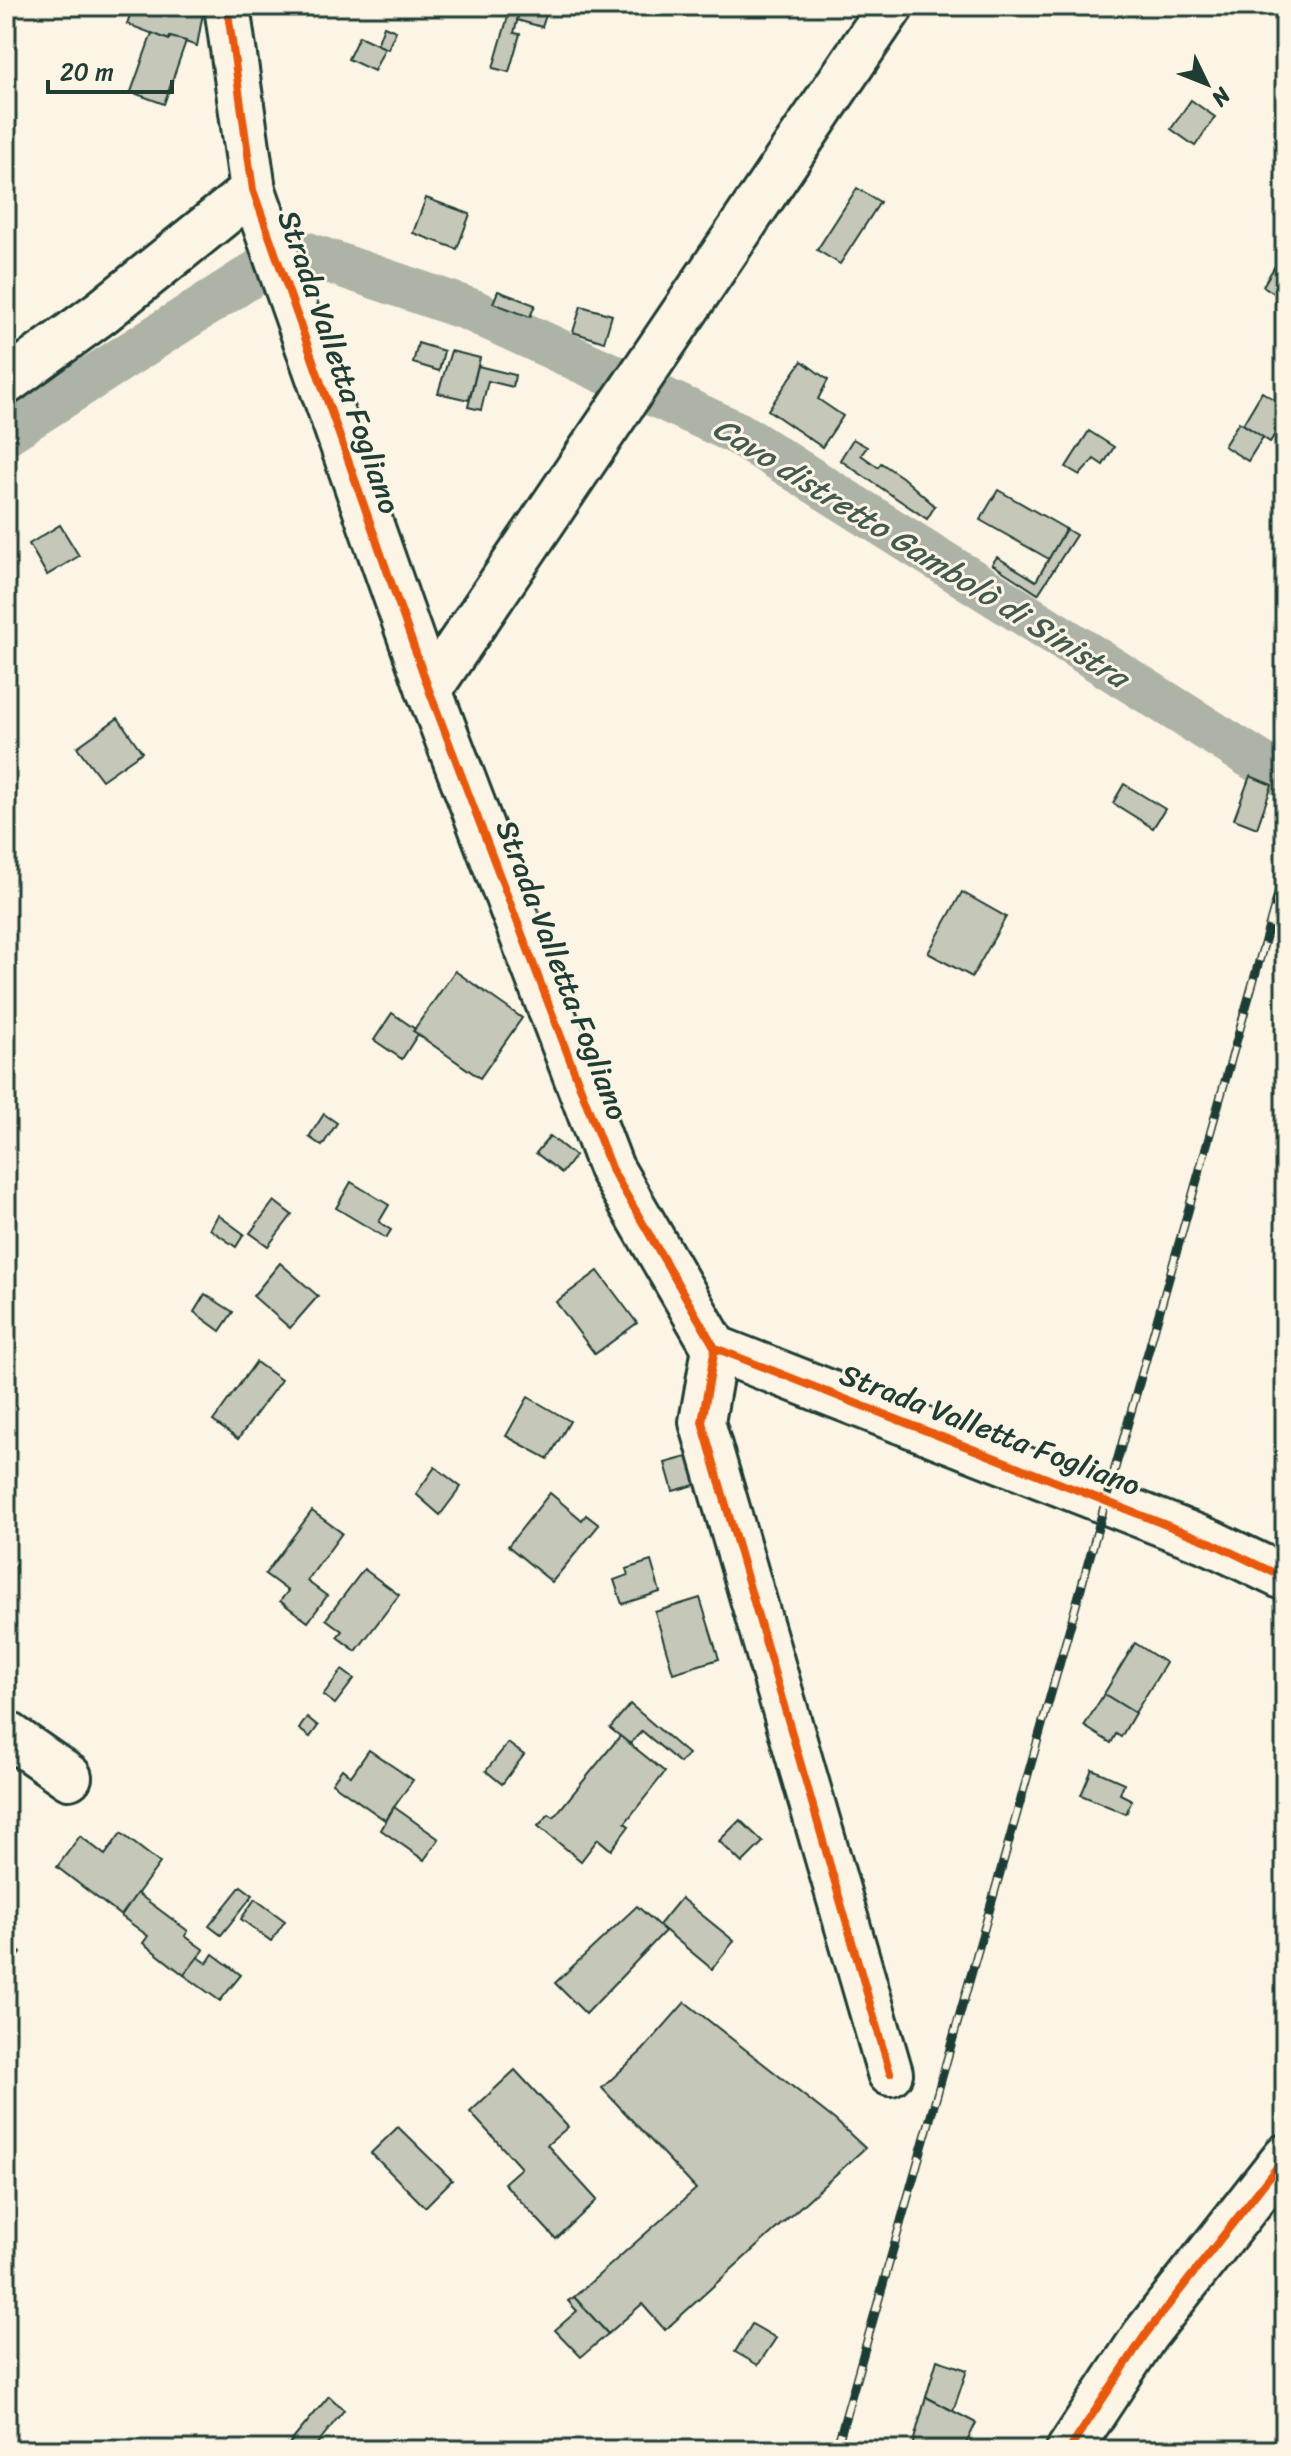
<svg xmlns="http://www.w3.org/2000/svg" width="1291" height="2456" font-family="Sriracha,sans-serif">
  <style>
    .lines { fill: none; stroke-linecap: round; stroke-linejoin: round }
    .canal { stroke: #aeb3a7; stroke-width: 44 }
    .building { fill: #c5c7b9; stroke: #1f3d34; stroke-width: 2 }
    .minor-casing { stroke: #1f3d34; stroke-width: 50 }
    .minor { stroke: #fcf5e5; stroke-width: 44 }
    .rail-casing { stroke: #1f3d34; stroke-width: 9 }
    .rail { stroke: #fcf5e5; stroke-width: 6; stroke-dasharray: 18; stroke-linecap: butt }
    .cycleway-casing { stroke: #fcf5e5; stroke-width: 13 }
    .cycleway { stroke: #e8590c; stroke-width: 8 }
    .labels { text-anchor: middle; stroke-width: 6; stroke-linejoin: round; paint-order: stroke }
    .street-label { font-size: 30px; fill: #1f3d34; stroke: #fcf5e5 }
    .water-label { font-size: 32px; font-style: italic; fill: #435a51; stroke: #fcf5e5 }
  </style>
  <rect width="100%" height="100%" fill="#fcf5e5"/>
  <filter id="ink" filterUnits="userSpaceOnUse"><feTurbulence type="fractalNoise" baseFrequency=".0125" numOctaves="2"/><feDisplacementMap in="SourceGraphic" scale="16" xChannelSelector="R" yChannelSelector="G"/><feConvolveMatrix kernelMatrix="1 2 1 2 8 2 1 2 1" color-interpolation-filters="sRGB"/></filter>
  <g filter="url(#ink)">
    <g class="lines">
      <polyline class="canal" points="6,433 293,249 471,310 739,434 1275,772"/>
    </g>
    <g class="building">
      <polygon points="133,6 183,6 203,13 197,46 170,37 169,40 127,24"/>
      <polygon points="511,6 521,6 514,33 520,34 509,72 493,68"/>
      <polygon points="521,6 549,6 542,27 517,20"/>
      <polygon points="384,26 396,31 388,49 377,45"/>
      <polygon points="152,33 169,40 170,37 186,41 164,104 131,92"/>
      <polygon points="359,36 385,48 374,71 348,59"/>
      <polygon points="1191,100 1215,117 1195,146 1171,129"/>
      <polygon points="857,188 880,202 840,264 817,250"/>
      <polygon points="426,198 470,214 457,249 413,233"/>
      <polygon points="1276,264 1285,269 1285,300 1263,286"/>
      <polygon points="498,291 535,305 530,317 493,303"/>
      <polygon points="581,306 612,315 604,342 573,332"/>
      <polygon points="418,343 444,351 439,371 413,363"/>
      <polygon points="451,351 480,358 469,400 438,393"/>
      <polygon points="802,361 828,380 818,399 843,416 822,447 768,410"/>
      <polygon points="478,366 515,375 513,387 488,381 481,410 468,407"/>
      <polygon points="1262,392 1285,406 1285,418 1270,442 1243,424"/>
      <polygon points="1239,422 1263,437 1248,461 1224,446"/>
      <polygon points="1089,431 1114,447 1103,465 1094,459 1080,475 1066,467"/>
      <polygon points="853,439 867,447 861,455 878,467 881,463 902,477 935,506 927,519 840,460"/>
      <polygon points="998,490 1066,529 1049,559 980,520"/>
      <polygon points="60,525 79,556 47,575 29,544"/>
      <polygon points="1066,529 1076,535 1038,594 992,564 997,557 1036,581"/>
      <polygon points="118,718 142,752 102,780 77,747"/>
      <polygon points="1250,776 1272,785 1257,828 1234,819"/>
      <polygon points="1124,784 1165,809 1153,828 1113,803"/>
      <polygon points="962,892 1006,917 972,977 928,953"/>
      <polygon points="455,971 522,1018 480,1078 413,1031"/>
      <polygon points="392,1013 415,1029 413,1031 418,1034 402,1059 374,1040"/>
      <polygon points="324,1114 337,1123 322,1146 309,1137"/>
      <polygon points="550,1136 575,1156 562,1173 536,1153"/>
      <polygon points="351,1182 389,1205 379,1222 391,1230 386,1238 336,1208"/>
      <polygon points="274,1201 292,1215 268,1246 250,1233"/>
      <polygon points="218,1215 244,1234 236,1247 210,1229"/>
      <polygon points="280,1263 318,1296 290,1328 253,1296"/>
      <polygon points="598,1271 637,1323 595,1354 556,1302"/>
      <polygon points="205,1294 233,1312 220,1331 194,1312"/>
      <polygon points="256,1362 281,1380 238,1439 213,1421"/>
      <polygon points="528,1397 570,1421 548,1459 506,1436"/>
      <polygon points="694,1455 702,1483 673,1491 665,1463"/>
      <polygon points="435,1467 461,1487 440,1515 416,1494"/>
      <polygon points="550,1493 582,1520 586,1515 599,1525 552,1582 508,1546"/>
      <polygon points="312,1511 342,1533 307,1581 327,1596 308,1622 280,1601 288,1591 265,1574"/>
      <polygon points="651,1561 660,1592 622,1604 614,1580 628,1575 626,1569"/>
      <polygon points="364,1569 399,1595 356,1651 337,1637 342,1631 326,1619"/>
      <polygon points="700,1598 719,1659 673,1673 655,1612"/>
      <polygon points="1135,1643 1166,1663 1135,1713 1104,1694"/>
      <polygon points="342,1670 354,1679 335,1704 323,1695"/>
      <polygon points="1104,1694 1135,1713 1121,1737 1116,1734 1111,1743 1084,1726"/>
      <polygon points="630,1704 688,1754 680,1763 642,1731 630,1744 610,1728"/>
      <polygon points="307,1717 318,1726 310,1737 299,1729"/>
      <polygon points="620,1736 665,1772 625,1823 629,1826 611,1850 598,1839 581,1861 538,1826 549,1814 554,1817"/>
      <polygon points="508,1743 524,1755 502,1784 486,1771"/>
      <polygon points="369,1750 413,1780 385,1820 332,1783 342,1769 351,1776"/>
      <polygon points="1092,1769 1124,1783 1120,1794 1132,1800 1126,1814 1081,1795"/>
      <polygon points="394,1807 439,1839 424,1860 381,1830"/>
      <polygon points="740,1820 763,1842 742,1863 719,1841"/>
      <polygon points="121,1833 160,1863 121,1916 57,1867 80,1836 105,1855"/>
      <polygon points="241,1886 253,1895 221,1935 209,1926"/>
      <polygon points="137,1893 188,1931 185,1936 204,1950 184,1975 143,1943 148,1936 121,1916"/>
      <polygon points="681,1898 734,1941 712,1969 659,1925"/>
      <polygon points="255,1899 285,1921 271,1941 241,1919"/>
      <polygon points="637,1906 665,1931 586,2014 555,1983"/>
      <polygon points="6,1942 21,1953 6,1973"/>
      <polygon points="213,1954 241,1975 220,2001 184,1975 198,1957 207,1963"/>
      <polygon points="685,2002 835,2120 865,2148 665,2330 642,2304 608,2334 574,2297 696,2189 602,2088 643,2050"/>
      <polygon points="515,2070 568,2127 547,2145 597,2200 556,2239 504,2183 521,2168 470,2112"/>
      <polygon points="398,2127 452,2180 425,2207 371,2153"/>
      <polygon points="574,2297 608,2334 581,2357 555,2330 577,2311 568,2301"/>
      <polygon points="752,2324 776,2338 758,2365 735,2352"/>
      <polygon points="937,2360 967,2370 953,2411 926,2397"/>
      <polygon points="329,2396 344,2410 312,2450 284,2450"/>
      <polygon points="926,2397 976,2423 963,2450 911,2450"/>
    </g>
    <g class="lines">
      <g class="minor-casing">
        <g id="minor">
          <polyline points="227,6 253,190 429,690 611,1168 715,1348 1212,1543 1285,1578"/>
          <polyline points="6,382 102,312 253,190"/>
          <polyline points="429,690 891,6"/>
          <polyline points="715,1348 702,1422 890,2073"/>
          <polyline points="6,1733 69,1777"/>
          <polyline points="1069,2450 1145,2335 1285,2157"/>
        </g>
      </g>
      <use href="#minor" class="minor"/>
      <g class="rail-casing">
        <polyline id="rail" points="836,2450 1285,870"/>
      </g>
      <use href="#rail" class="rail"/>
      <g class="cycleway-casing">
        <g id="cycleway">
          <polyline points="227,6 253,190 429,690 611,1168 715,1348 1212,1543 1285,1578"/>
          <polyline points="715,1348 702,1422 890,2073"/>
          <polyline points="1069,2450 1145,2335 1285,2157"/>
        </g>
      </g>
      <use href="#cycleway" class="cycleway"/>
    </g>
  </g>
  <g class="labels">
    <g class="street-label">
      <text transform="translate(339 362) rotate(71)" y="10">Strada Valletta Fogliano</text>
      <text transform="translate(562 970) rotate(69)" y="10">Strada Valletta Fogliano</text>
      <text transform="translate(990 1430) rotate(21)" y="10">Strada Valletta Fogliano</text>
    </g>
    <g class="water-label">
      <text transform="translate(921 552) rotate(32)" y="11">Cavo distretto Gambolò di Sinistra</text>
    </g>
  </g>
  <rect width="1291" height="2456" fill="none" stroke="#fcf5e5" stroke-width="32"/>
  <rect x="16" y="16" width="1259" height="2424" fill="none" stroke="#1f3d34" stroke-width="3" filter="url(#ink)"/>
  <g transform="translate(1207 84) rotate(133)" stroke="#fcf5e5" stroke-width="6" paint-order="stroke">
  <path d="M0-6L14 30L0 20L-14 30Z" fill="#1f3d34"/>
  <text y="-12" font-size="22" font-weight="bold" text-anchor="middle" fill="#1f3d34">N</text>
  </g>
  <path d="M48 80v12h124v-12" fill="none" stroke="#1f3d34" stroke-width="4"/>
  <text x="60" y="80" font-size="24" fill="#1f3d34" stroke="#fcf5e5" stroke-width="6" paint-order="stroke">20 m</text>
</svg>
